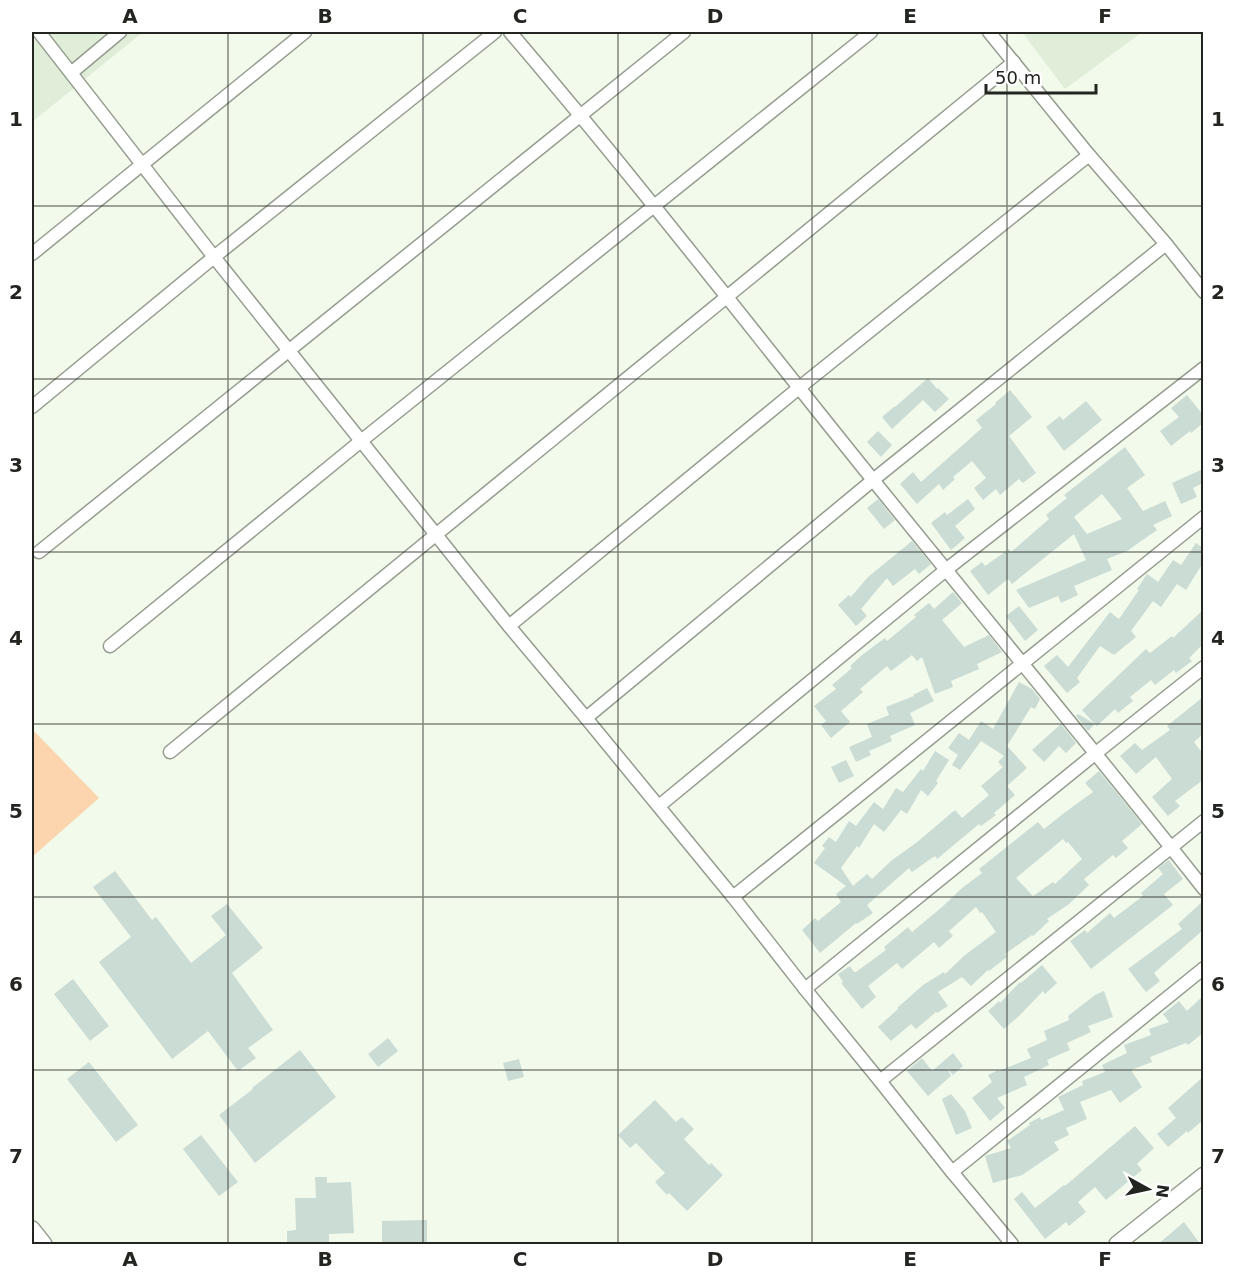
<svg xmlns="http://www.w3.org/2000/svg" width="1235" height="1276" font-family="'DejaVu Sans',sans-serif">
  <style>
    .built { fill: #e0edd8 }
    .green { fill: #fcd4ae }
    .building { fill: #cbdcd5; fill-rule: evenodd }
    .lines { fill: none; stroke-linecap: round; stroke-linejoin: round }
    .minor-casing { stroke: #949c8f; stroke-width: 15 }
    .tertiary-casing { stroke: #949c8f; stroke-width: 18 }
    .minor { stroke: #fff; stroke-width: 12 }
    .tertiary { stroke: #fff; stroke-width: 15 }
    .grid { fill: none; stroke: #222520; stroke-width: 1.5; stroke-opacity: 0.55 }
    .neatline { fill: none; stroke: #222520; stroke-width: 2 }
    .grid-label { font-size: 20px; text-anchor: middle; font-weight: bold; fill: #222520 }
  </style>
  <rect width="100%" height="100%" fill="#f1faeb"/>
  <g class="built">
    <polygon points="32,32 143,32 32,122"/>
    <polygon points="1022,32 1142,32 1065,89"/>
  </g>
  <polygon class="green" points="32,729 99,798 32,857"/>
  <g class="building">
    <polygon points="928,378 937,389 938,388 949,399 935,412 923,400 892,429 882,417 895,406 895,407"/>
    <polygon points="1010,390 1032,417 1009,436 1036,473 1023,483 1019,479 1000,495 996,489 983,500 974,488 986,478 972,461 953,477 955,479 943,490 939,484 917,504 900,484 913,472 921,482 982,428 976,420 996,404 995,403"/>
    <polygon points="1187,395 1203,415 1203,423 1191,433 1190,431 1171,446 1160,431 1179,417 1171,408"/>
    <polygon points="1086,401 1102,420 1064,451 1046,427 1060,416 1063,420"/>
    <polygon points="878,431 892,445 881,457 867,442"/>
    <path d="M 1125,447 L 1145,475 L 1127,488 L 1143,511 L 1165,501 L 1172,516 L 1153,525 L 1157,530 L 1127,551 L 1107,559 L 1112,570 L 1074,586 L 1078,595 L 1061,603 L 1058,596 L 1029,608 L 1016,590 L 1086,560 L 1074,534 L 1012,584 L 1008,579 L 988,595 L 970,571 L 982,562 L 985,566 L 1009,549 L 1011,552 L 1049,519 L 1046,515 L 1067,498 L 1064,495 ZM 1102,494 L 1122,519 L 1087,534 L 1074,517 Z"/>
    <polygon points="1203,469 1203,483 1193,488 1197,497 1181,504 1172,483"/>
    <polygon points="878,499 895,520 884,529 867,508"/>
    <polygon points="968,499 975,509 955,526 965,538 951,550 931,523 945,512 947,515"/>
    <polygon points="912,541 931,564 919,574 915,569 893,586 887,578 861,609 867,616 856,626 838,605 849,595 851,597 868,577"/>
    <polygon points="1196,543 1203,548 1203,563 1186,590 1177,584 1161,607 1153,601 1131,631 1136,637 1114,655 1100,646 1077,678 1080,682 1067,693 1044,666 1057,655 1068,667 1110,612 1119,619 1139,590 1137,589 1147,574 1158,582 1173,560 1181,565"/>
    <polygon points="953,592 962,603 942,620 964,647 989,635 1002,652 977,664 979,669 951,681 953,687 935,694 922,657 917,661 912,655 891,671 887,666 860,689 863,692 841,711 850,722 831,738 821,725 826,721 814,706 836,689 832,685 852,668 850,666 862,655 885,638 887,641 916,617 914,615 929,603 934,609"/>
    <polygon points="1019,606 1038,630 1025,641 1006,616"/>
    <polygon points="1203,610 1203,644 1189,658 1192,661 1176,673 1174,670 1155,685 1151,680 1130,697 1133,701 1118,713 1115,709 1097,726 1095,724 1088,731 1076,716 1078,714 1095,724 1082,710 1146,649 1150,653 1172,636 1173,638"/>
    <polygon points="1019,682 1032,689 1040,699 1035,709 1031,707 1007,746 1027,768 1007,786 1015,795 994,813 996,815 981,826 979,824 937,859 935,856 912,872 909,868 867,905 873,913 857,924 856,923 820,953 802,930 815,918 818,921 841,902 836,894 846,886 814,863 825,848 822,846 829,837 836,842 849,821 856,826 874,802 883,809 896,788 903,792 921,769 923,771 935,751 949,760 936,781 938,783 928,796 921,790 907,814 901,810 884,832 874,824 859,848 857,846 841,868 853,886 867,874 872,879 892,860 916,843 955,810 962,818 989,795 981,786 1003,767 998,762 1004,756 981,741 960,770 952,765 958,755 948,748 959,733 969,740 981,721 993,729"/>
    <polygon points="927,688 934,701 910,713 915,725 890,736 892,741 869,751 871,755 856,762 849,747 872,737 867,724 889,715 886,707 914,696 913,695"/>
    <polygon points="1203,697 1203,734 1194,742 1203,754 1203,780 1175,801 1180,806 1168,816 1152,797 1172,779 1156,757 1136,774 1120,756 1135,743 1142,750 1170,730 1167,726"/>
    <polygon points="1061,724 1076,743 1066,753 1059,746 1044,762 1032,750"/>
    <polygon points="846,760 854,776 839,783 831,767"/>
    <path d="M 1099,771 L 1142,824 L 1122,841 L 1128,848 L 1116,858 L 1113,855 L 1084,879 L 1089,885 L 1069,904 L 1047,919 L 1049,921 L 1033,936 L 1032,935 L 1005,954 L 1007,957 L 989,971 L 988,970 L 971,986 L 962,977 L 938,992 L 948,1006 L 937,1013 L 936,1012 L 916,1029 L 911,1024 L 891,1041 L 878,1027 L 898,1009 L 897,1008 L 923,985 L 944,972 L 945,974 L 965,955 L 996,932 L 982,912 L 980,913 L 976,907 L 949,931 L 953,936 L 939,948 L 934,942 L 902,969 L 897,963 L 868,986 L 876,997 L 862,1009 L 841,983 L 843,982 L 838,974 L 850,966 L 854,972 L 856,972 L 886,950 L 884,947 L 908,927 L 912,932 L 942,907 L 962,888 L 982,873 L 979,869 L 1038,822 L 1044,829 L 1064,813 L 1093,792 L 1085,783 ZM 1063,839 L 1066,843 L 1068,842 L 1082,859 L 1055,884 L 1053,882 L 1033,896 L 1016,878 Z"/>
    <polygon points="1169,860 1183,879 1164,894 1173,905 1091,969 1070,941 1085,930 1087,933 1110,913 1114,918 1143,896 1141,893 1163,874 1158,868"/>
    <polygon points="115,871 152,920 156,917 191,963 226,935 211,916 227,904 263,948 232,973 273,1030 248,1048 256,1058 238,1071 208,1031 172,1059 99,962 131,937 93,887"/>
    <polygon points="1203,901 1203,930 1154,973 1160,981 1146,992 1128,969 1182,929 1178,924"/>
    <polygon points="1042,965 1057,983 1045,994 1043,991 1021,1014 1004,1029 988,1011 999,1001 1000,1003 1020,982 1021,983"/>
    <polygon points="73,979 109,1026 90,1041 54,994"/>
    <polygon points="1104,991 1113,1017 1088,1026 1091,1032 1067,1043 1070,1050 1047,1060 1049,1065 1024,1077 1027,1085 997,1098 1005,1108 990,1121 972,1098 992,1082 988,1075 998,1070 999,1071 1031,1058 1027,1049 1047,1040 1044,1031 1069,1020 1068,1016 1095,995"/>
    <polygon points="1203,996 1203,1033 1188,1045 1186,1043 1150,1057 1152,1062 1131,1070 1142,1087 1120,1103 1111,1090 1080,1102 1087,1119 1066,1128 1069,1135 1054,1142 1059,1150 1022,1175 993,1183 985,1156 1011,1148 1007,1141 1030,1125 1029,1123 1040,1117 1041,1120 1064,1110 1058,1097 1083,1085 1082,1081 1105,1072 1102,1065 1127,1053 1124,1045 1151,1035 1149,1029 1169,1022 1163,1014 1179,1001 1187,1011"/>
    <polygon points="388,1038 398,1051 378,1067 368,1054"/>
    <polygon points="300,1050 336,1097 255,1163 219,1115 253,1089 252,1088"/>
    <polygon points="953,1053 963,1066 953,1075 947,1068 951,1076 928,1096 907,1071 922,1058 932,1071"/>
    <polygon points="519,1059 524,1077 508,1081 503,1063"/>
    <polygon points="89,1062 138,1125 116,1142 67,1079"/>
    <polygon points="1203,1077 1203,1120 1188,1133 1187,1131 1168,1147 1157,1134 1176,1118 1168,1108"/>
    <polygon points="951,1094 965,1111 972,1128 956,1135 942,1099"/>
    <polygon points="655,1100 676,1122 682,1117 694,1129 684,1139 709,1165 711,1163 723,1175 687,1211 669,1193 667,1195 655,1182 665,1173 636,1143 630,1148 618,1135"/>
    <polygon points="1135,1126 1154,1148 1137,1164 1142,1170 1106,1200 1095,1187 1078,1202 1086,1212 1069,1226 1066,1222 1045,1239 1014,1199 1022,1192 1035,1208 1064,1185 1065,1186"/>
    <polygon points="201,1135 238,1182 219,1196 183,1149"/>
    <polygon points="315,1177 327,1177 327,1183 351,1182 354,1233 329,1234 329,1245 287,1245 287,1231 296,1230 295,1198 316,1198"/>
    <polygon points="427,1220 427,1245 382,1245 382,1221"/>
    <polygon points="1184,1222 1201,1245 1157,1245"/>
  </g>
  <g class="lines">
    <g class="minor-casing">
      <g id="minor">
        <polyline points="39,32 214,257 509,626 586,718 733,897 805,989 880,1081 952,1172 1012,1244"/>
        <path d="M 510,32 C 635,178 752,330 873,480 C 983,616 1095,751 1204,889"/>
        <polyline points="989,32 1089,155 1166,244 1204,292"/>
        <polyline points="71,73 120,32"/>
        <polyline points="32,254 305,32"/>
        <polyline points="32,407 214,257 495,32"/>
        <polyline points="39,552 684,32"/>
        <polyline points="509,626 800,387 1089,155"/>
        <polyline points="110,646 361,441 871,32"/>
        <polyline points="586,718 873,480 1166,244"/>
        <polyline points="170,752 1014,62"/>
        <polyline points="659,806 947,569 1204,368"/>
        <polyline points="733,897 1204,517"/>
        <polyline points="805,989 1096,753 1204,667"/>
        <polyline points="880,1081 1204,821"/>
        <polyline points="952,1172 1204,968"/>
      </g>
    </g>
    <g class="tertiary-casing">
      <g id="tertiary">
        <polyline points="32,1229 44,1244"/>
        <polyline points="1117,1244 1204,1175"/>
      </g>
    </g>
    <use href="#minor" class="minor"/>
    <use href="#tertiary" class="tertiary"/>
  </g>
  <path class="grid" d="M 228,32 L 228,1244M 423,32 L 423,1244M 618,32 L 618,1244M 812,32 L 812,1244M 1007,32 L 1007,1244M 32,206 L 1204,206M 32,379 L 1204,379M 32,552 L 1204,552M 32,724 L 1204,724M 32,897 L 1204,897M 32,1070 L 1204,1070"/>
  <rect width="1235" height="1276" fill="none" stroke="#ffffff" stroke-width="66"/>
  <g transform="translate(1148 1189) rotate(98)" stroke="#ffffff" stroke-width="4.5" paint-order="stroke">
  <path d="M0-4.5L10 22L0 15L-10 22Z" fill="#222520"/>
  <text y="-9" font-size="16" font-weight="bold" text-anchor="middle" fill="#222520">N</text>
  </g>
  <path d="M986 84v9h110v-9" fill="none" stroke="#222520" stroke-width="3"/>
  <text x="995" y="84" font-size="18" fill="#222520" stroke="#ffffff" stroke-width="4.5" paint-order="stroke">50 m</text>
  <rect x="33" y="33" width="1169" height="1210" class="neatline"/>
  <g class="grid-label">
    <text x="130" y="23">A</text>
    <text x="325" y="23">B</text>
    <text x="520" y="23">C</text>
    <text x="715" y="23">D</text>
    <text x="910" y="23">E</text>
    <text x="1105" y="23">F</text>
    <text x="16" y="126">1</text>
    <text x="1218" y="126">1</text>
    <text x="16" y="299">2</text>
    <text x="1218" y="299">2</text>
    <text x="16" y="472">3</text>
    <text x="1218" y="472">3</text>
    <text x="16" y="645">4</text>
    <text x="1218" y="645">4</text>
    <text x="16" y="818">5</text>
    <text x="1218" y="818">5</text>
    <text x="16" y="991">6</text>
    <text x="1218" y="991">6</text>
    <text x="16" y="1163">7</text>
    <text x="1218" y="1163">7</text>
    <text x="130" y="1266">A</text>
    <text x="325" y="1266">B</text>
    <text x="520" y="1266">C</text>
    <text x="715" y="1266">D</text>
    <text x="910" y="1266">E</text>
    <text x="1105" y="1266">F</text>
  </g>
</svg>
